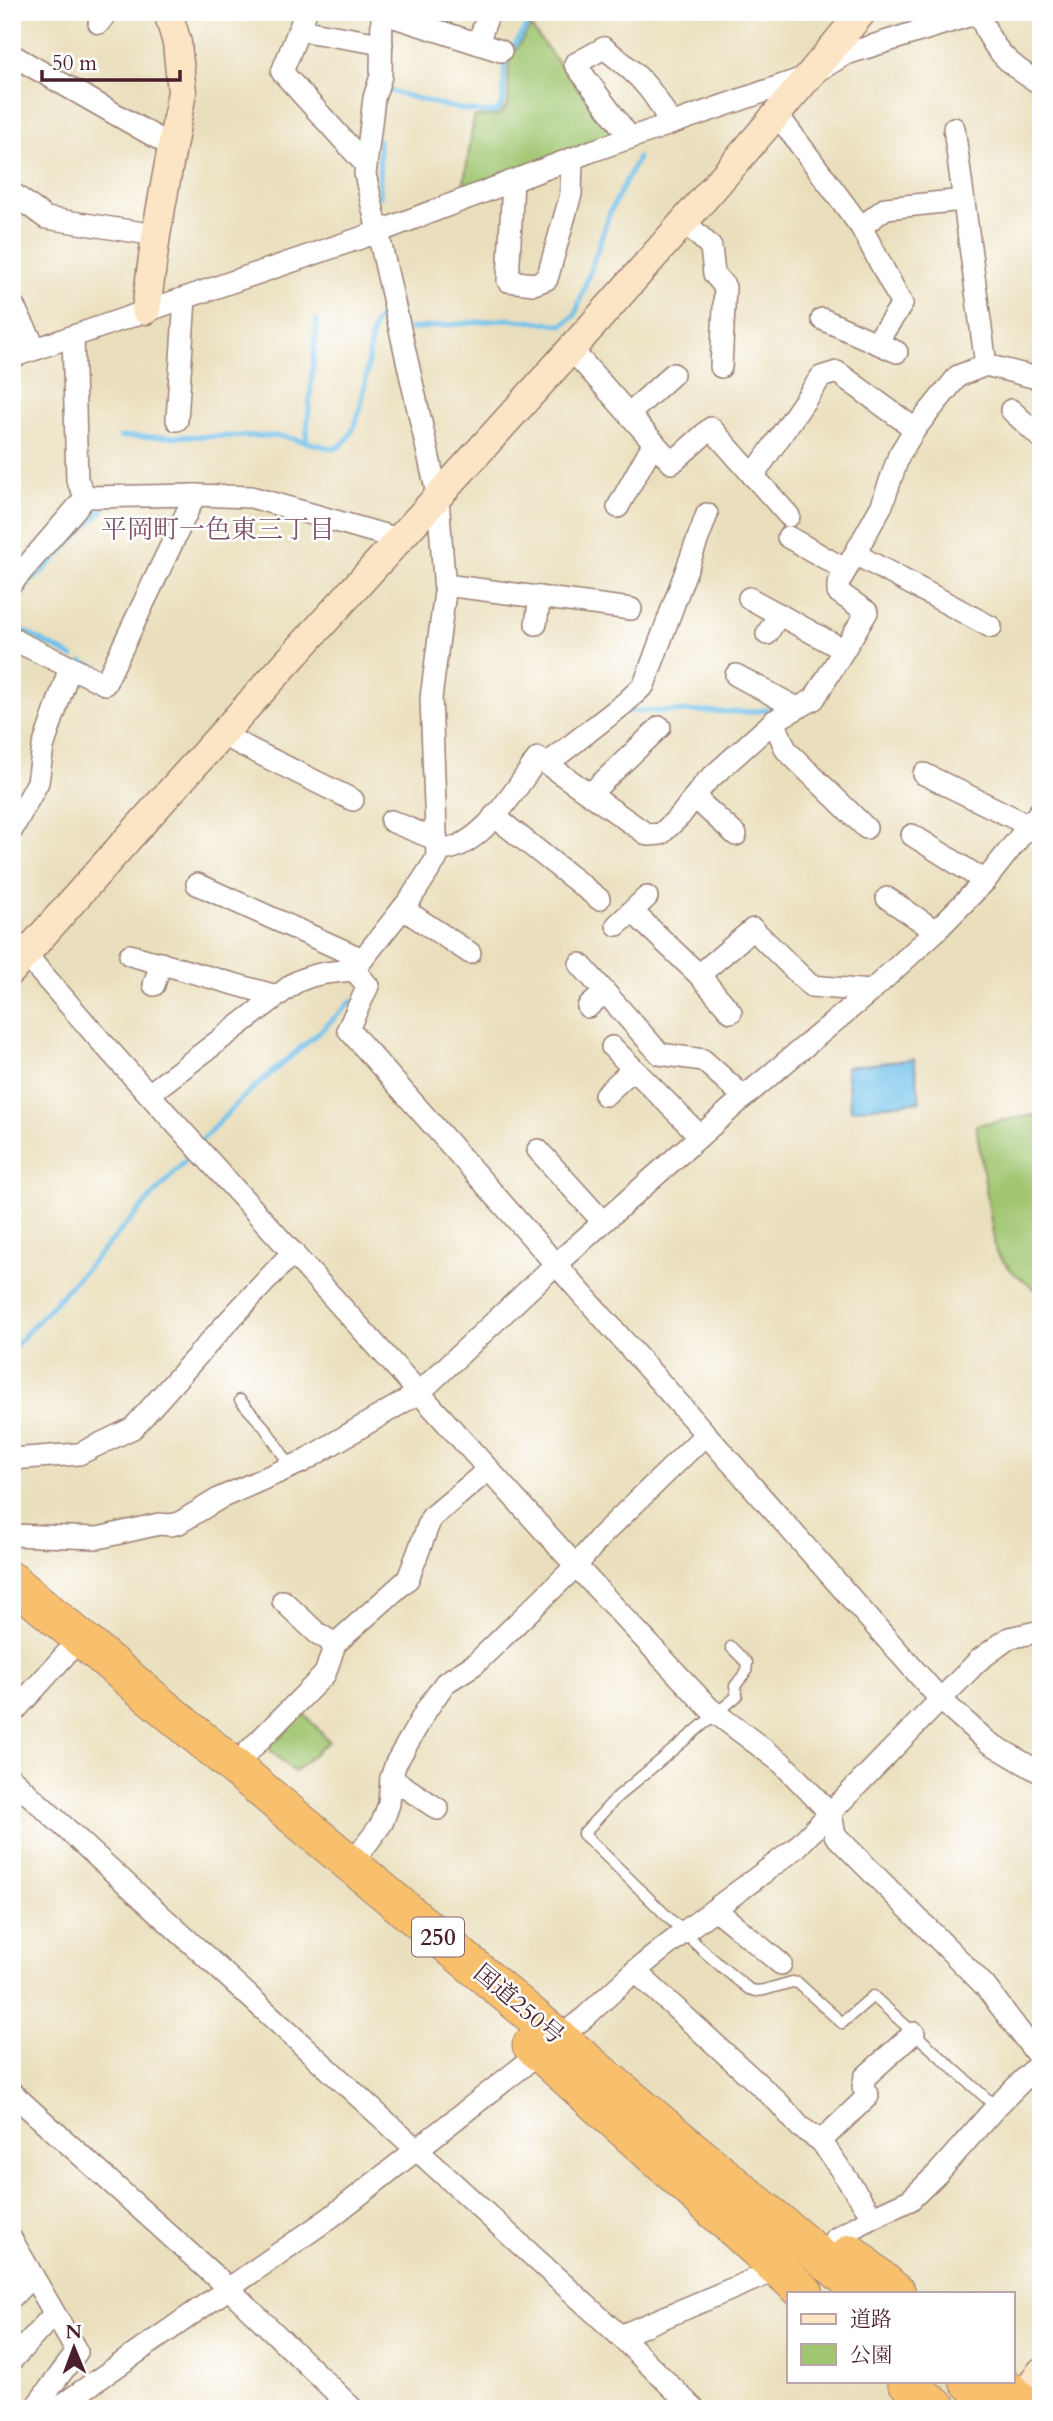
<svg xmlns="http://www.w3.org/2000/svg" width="1053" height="2421" font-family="Cardo,'Noto Serif JP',serif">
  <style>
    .green { fill: #a0c670; stroke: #75724e; stroke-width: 2 }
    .water { fill: #70c1eb; stroke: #5d708b; stroke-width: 2 }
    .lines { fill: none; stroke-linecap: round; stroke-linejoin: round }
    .stream { stroke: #70c1eb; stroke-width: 5 }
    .lane-casing { stroke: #9a7f74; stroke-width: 13 }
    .street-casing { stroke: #9a7f74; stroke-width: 24 }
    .secondary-casing { stroke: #9a7f74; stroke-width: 31 }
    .highway-casing { stroke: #9a7f74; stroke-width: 39 }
    .lane { stroke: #fff; stroke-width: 10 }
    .street { stroke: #fff; stroke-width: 21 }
    .secondary { stroke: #fce5c4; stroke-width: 28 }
    .highway { stroke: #f8bf6c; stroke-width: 37 }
    .labels { text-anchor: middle; stroke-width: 5; stroke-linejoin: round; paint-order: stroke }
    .shield { fill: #fff; stroke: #80626b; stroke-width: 2 }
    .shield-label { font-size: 23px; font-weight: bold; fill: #4a1f2b }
    .street-label { font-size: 24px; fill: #4a1f2b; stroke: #fff }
    .neighbourhood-label { font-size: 26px; fill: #7e5366; stroke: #fff }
  </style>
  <rect width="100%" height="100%" fill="#fff"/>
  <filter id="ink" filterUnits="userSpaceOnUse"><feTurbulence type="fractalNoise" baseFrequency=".0143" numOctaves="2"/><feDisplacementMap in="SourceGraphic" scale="14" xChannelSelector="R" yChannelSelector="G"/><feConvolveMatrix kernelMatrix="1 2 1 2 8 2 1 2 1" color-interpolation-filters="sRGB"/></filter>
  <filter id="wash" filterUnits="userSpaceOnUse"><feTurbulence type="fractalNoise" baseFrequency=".00686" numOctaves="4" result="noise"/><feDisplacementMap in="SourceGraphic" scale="28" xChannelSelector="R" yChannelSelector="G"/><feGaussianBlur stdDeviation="1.57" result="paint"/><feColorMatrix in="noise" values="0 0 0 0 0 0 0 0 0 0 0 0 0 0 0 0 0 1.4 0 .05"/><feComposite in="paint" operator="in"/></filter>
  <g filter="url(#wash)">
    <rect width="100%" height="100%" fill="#eadfbc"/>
    <g class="green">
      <polygon points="531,27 613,135 463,190 474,117 499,115 508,105 509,59"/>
      <polygon points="1041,1114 1041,1290 1035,1289 1014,1273 996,1253 976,1125"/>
      <polygon points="303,1713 329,1741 294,1772 265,1745 273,1738 277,1741"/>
    </g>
    <polygon class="water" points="914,1059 920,1101 851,1110 846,1067"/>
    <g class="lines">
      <g class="stream">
        <path d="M 386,90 C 410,96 478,118 498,111 L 503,102 L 505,59 L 528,25 L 551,12"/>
        <polyline points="379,140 380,197"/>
        <polyline points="409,329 509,319 563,325 575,315 610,212 638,158"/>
        <path d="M 120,437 L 282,436 L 334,449 C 367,438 366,354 374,325 L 379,318 L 392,315"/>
        <polyline points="306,441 317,320"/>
        <polyline points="12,598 49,565 103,509"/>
        <polyline points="12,623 23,631 73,657"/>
        <polyline points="82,662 99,668"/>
        <polyline points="628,711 747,712 776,709"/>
        <polyline points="202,1140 242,1098 325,1027 352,1001"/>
        <polyline points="12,1349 193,1152"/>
      </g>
    </g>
  </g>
  <g filter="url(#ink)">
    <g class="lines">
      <g class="lane-casing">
        <g id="lane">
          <polyline points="240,1400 265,1428 291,1467"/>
          <path d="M 731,1647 L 747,1663 L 746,1672 L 735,1686 L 737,1696 L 617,1797 L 583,1834 C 639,1886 689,1943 749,1989 L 756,1991 L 764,1990 L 792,1982 L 798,1983 L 842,2023 L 873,1996 L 996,2107"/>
        </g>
      </g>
      <g class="street-casing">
        <g id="street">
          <polyline points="306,12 282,72 366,165"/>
          <polyline points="382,13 501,51"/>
          <path d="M 980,13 C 989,48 1010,66 1041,84"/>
          <polyline points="99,23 107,12"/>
          <polyline points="299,30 382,44"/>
          <polyline points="478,43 489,12"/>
          <polyline points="12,55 173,147"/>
          <polyline points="777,114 861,227 902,304 876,343"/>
          <polyline points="954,128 986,365"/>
          <path d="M 630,138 L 575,64 L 604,48 C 635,72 654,88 670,124"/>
          <polyline points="513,181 508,281 534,284 547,279 571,194 572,159"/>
          <polyline points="12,193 46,218 156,235"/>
          <polyline points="684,221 711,247 714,274 725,287 721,367"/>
          <polyline points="861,227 886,208 963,200"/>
          <polyline points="12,303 36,349"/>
          <polyline points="822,319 897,352"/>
          <polyline points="73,336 77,480 86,497"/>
          <polyline points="572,350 672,463 711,428 789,516"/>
          <polyline points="12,357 378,232 592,151 809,76 846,54 981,12"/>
          <polyline points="1011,410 1041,438"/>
          <polyline points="629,414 673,374"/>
          <polyline points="177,420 185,298"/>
          <polyline points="753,476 821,377 837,372 915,429"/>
          <polyline points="618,507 654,442"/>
          <polyline points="788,537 846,570"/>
          <polyline points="855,554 991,627"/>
          <polyline points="12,583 86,497 195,495 251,497 399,539"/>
          <polyline points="445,585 631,609"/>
          <polyline points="749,598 844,650"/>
          <polyline points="536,624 540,597"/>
          <polyline points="767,634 779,614"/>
          <polyline points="12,637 16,641 105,684 195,495"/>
          <polyline points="736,675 797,708"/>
          <polyline points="774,721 786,750 866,828"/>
          <polyline points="222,735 353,800"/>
          <polyline points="547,764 625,703 644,685 707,514"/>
          <polyline points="924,774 1028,825"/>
          <polyline points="590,794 660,727"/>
          <polyline points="694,797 736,835"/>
          <polyline points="494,816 599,899"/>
          <polyline points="391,821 437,840"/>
          <polyline points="12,830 38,782 43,747 70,667"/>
          <polyline points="912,835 985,881"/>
          <path d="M 437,850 C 480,852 515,789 538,758 L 648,835 L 661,834 L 680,816 L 705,783 L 774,721 L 814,699 L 867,612 L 838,592 L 838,584 L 882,505 L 899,455 L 915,429 L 958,376 L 986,365 L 1041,379"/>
          <polyline points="197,884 362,959"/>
          <polyline points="887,898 936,931"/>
          <polyline points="403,909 470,953"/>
          <polyline points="632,911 699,975 731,1012"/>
          <polyline points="617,925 647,897"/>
          <polyline points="12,939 99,1039 576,1566 709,1708 782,1763 831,1814 835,1835 985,1986 1041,2060"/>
          <polyline points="130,955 277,996"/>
          <polyline points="580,964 660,1054 703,1060 744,1097"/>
          <polyline points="354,970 368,986 348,1029 940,1699 988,1742 1041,1773"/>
          <polyline points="699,975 753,929 811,986 871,991"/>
          <polyline points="154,985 161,963"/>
          <polyline points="588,1007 605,992"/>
          <polyline points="612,1047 700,1136"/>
          <path d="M 149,1094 L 293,984 C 312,973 332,972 354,970 L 411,898 L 437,858 L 431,698 L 445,592 L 438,498 L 365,174 L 374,98 L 381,76 L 382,12"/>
          <polyline points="605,1095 633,1069"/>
          <polyline points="538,1150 603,1222"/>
          <polyline points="12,1459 79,1454 133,1428 224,1326 293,1252"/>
          <polyline points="12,1535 98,1538 159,1524 171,1525 179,1523 220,1498 302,1462 420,1392 556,1264 744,1097 871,991 936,931 985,881 1041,810"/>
          <polyline points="283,1601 317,1633 335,1644"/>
          <polyline points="12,1714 67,1653"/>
          <polyline points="234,1766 325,1674 335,1644 408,1579 431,1518 489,1469"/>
          <polyline points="391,1778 438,1809"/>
          <polyline points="12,1779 620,2336 694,2409"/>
          <polyline points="352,1864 382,1823 389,1804 391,1778 396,1763 427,1709 445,1683 475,1664 576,1566 601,1536 705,1435"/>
          <polyline points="715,1909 781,1964"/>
          <polyline points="635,1971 778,2102 800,2127 821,2141 873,2217"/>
          <polyline points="12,2093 228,2288 353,2409"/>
          <polyline points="821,2141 868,2096 863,2087 865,2077 914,2033"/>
          <polyline points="835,2239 873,2217 910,2200 939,2172 996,2107 1041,2062"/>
          <polyline points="12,2240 77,2352 34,2409"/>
          <polyline points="12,2297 32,2276"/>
          <polyline points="620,2336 760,2277 772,2265"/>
          <polyline points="12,2360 54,2314"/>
          <polyline points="56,2409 331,2217 584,2018 635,1971 684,1932 795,1849 979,1660 1009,1638 1041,1631"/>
        </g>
      </g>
      <g class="secondary-casing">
        <g id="secondary">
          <polyline points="146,310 156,235 182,92 177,43 168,12"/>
          <path d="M 12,970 C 292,648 591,342 862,12"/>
          <polyline points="1019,2399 1041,2372"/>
        </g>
      </g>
      <g class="highway-casing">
        <g id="highway">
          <polyline points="12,1581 864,2293"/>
          <polyline points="531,2045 805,2293"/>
          <polyline points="851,2253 897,2293"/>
          <polyline points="906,2381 939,2409"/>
          <polyline points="968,2381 1001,2409"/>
          <polyline points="998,2381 1031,2409"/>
        </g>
      </g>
      <use href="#lane" class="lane"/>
      <use href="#street" class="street"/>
      <use href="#secondary" class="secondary"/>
      <use href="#highway" class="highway"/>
    </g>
  </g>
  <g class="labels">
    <rect class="shield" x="412" y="1917.5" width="52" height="39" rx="5"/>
    <g class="shield-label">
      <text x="438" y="1945">250</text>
    </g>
    <g class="street-label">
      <text transform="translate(519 2004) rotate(40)" y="8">国道250号</text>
    </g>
    <g class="neighbourhood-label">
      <text x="218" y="538">平岡町一色東三丁目</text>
    </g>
  </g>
  <rect width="1053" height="2421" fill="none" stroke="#fff" stroke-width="42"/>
  <rect x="787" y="2292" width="228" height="91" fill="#ffffff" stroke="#b7a5aa" stroke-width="2"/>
  <rect x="801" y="2314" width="35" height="10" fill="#fce5c4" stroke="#b7a5aa" stroke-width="2"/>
  <text x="850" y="2326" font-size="21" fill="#4a1f2b">道路</text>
  <rect x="801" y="2344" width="35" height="21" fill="#a0c670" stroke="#b7a5aa" stroke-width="2"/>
  <text x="850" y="2362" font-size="21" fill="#4a1f2b">公園</text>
  <g transform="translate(74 2348) rotate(359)" stroke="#ffffff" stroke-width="5" paint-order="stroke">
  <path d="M0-5L12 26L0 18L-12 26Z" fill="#4a1f2b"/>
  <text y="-10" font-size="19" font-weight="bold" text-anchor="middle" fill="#4a1f2b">N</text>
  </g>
  <path d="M42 70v10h138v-10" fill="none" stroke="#4a1f2b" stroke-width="3.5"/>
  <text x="52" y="70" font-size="21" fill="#4a1f2b" stroke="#ffffff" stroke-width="5" paint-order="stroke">50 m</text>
</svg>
